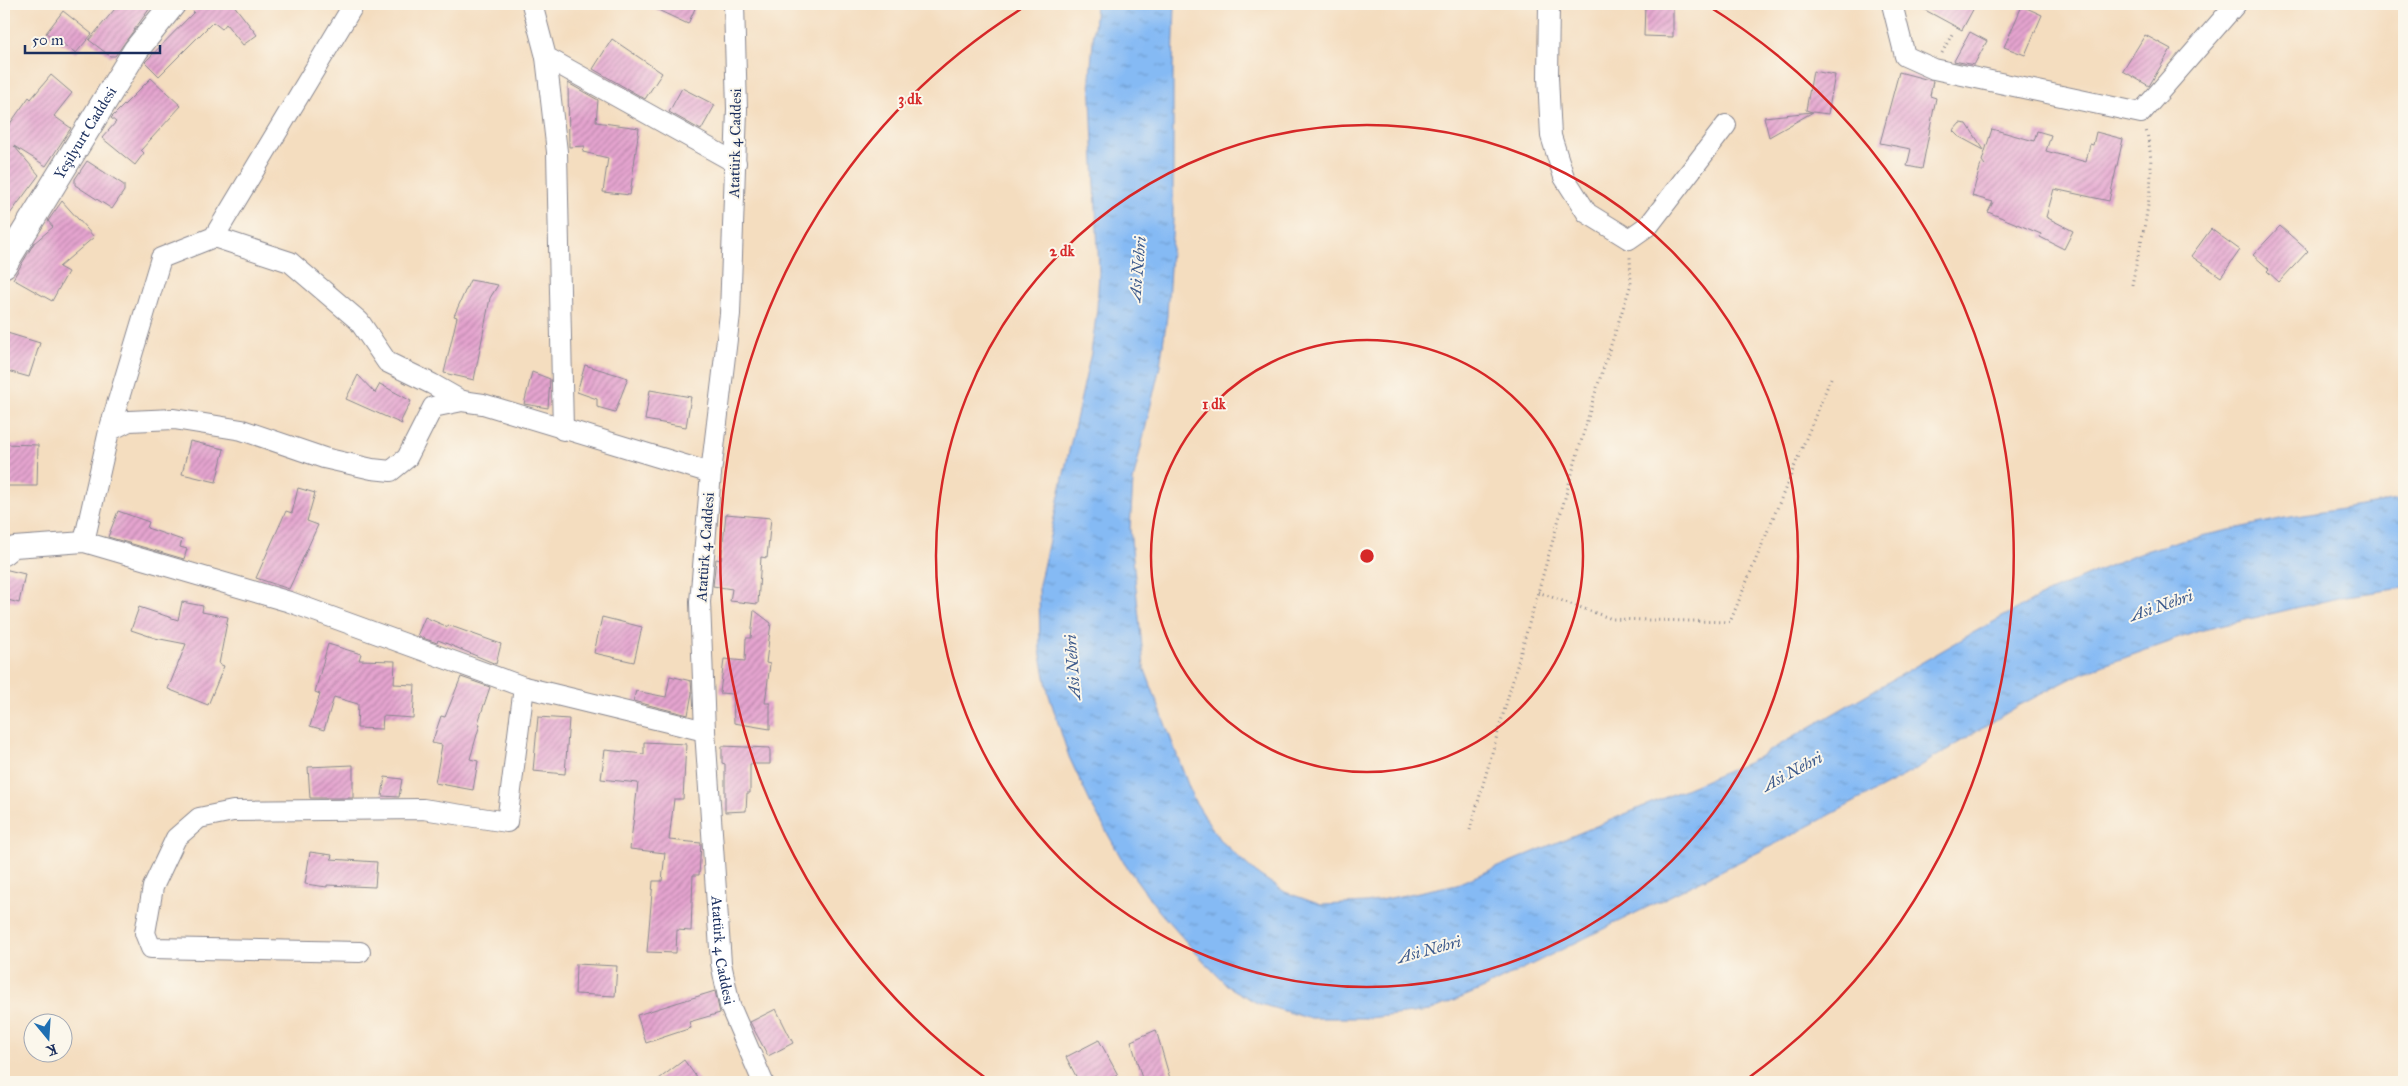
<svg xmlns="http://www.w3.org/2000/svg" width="2408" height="1086" font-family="'IM FELL Great Primer',serif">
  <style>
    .water { fill: url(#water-ripples); stroke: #5074a9 }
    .building { fill: url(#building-hatch) }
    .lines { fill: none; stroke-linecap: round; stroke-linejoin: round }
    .minor-casing { stroke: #88868e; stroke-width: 22 }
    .major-casing { stroke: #88868e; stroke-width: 27 }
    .path { stroke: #88868e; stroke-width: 3; stroke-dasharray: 1 4; stroke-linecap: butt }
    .minor { stroke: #fff; stroke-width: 20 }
    .major { stroke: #fff; stroke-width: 25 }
    .ring { fill: none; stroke: #d62828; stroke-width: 2.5 }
    .labels { text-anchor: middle; stroke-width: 4; stroke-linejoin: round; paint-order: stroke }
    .street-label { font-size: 15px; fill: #1b2f5e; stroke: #fbf7ec }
    .water-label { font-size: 16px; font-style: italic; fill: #3b598b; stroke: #fbf7ec }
    .centre { fill: #d62828; stroke: #fbf7ec; stroke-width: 2.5 }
    .ring-label { font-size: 15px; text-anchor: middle; font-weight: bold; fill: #d62828; stroke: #fbf7ec; stroke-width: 4; stroke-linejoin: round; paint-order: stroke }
  </style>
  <defs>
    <pattern id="water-ripples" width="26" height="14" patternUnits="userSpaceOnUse" patternTransform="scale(1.25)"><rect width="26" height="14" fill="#85baf4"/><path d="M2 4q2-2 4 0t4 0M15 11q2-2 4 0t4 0" fill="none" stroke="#6c98c9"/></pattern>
    <pattern id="building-hatch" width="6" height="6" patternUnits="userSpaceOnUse" patternTransform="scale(1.25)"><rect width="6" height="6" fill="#e5a4cf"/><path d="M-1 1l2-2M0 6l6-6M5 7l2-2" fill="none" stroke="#b986ab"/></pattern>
  </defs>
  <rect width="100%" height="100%" fill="#fbf7ec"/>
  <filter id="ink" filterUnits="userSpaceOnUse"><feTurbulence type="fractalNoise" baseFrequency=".02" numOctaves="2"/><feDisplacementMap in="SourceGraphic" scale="10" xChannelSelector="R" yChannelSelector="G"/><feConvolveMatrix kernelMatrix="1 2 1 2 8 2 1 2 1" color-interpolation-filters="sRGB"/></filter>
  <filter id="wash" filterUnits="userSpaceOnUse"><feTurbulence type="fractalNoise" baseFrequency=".0096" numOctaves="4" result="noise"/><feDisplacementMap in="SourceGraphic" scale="20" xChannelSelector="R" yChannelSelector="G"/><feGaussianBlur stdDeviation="1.12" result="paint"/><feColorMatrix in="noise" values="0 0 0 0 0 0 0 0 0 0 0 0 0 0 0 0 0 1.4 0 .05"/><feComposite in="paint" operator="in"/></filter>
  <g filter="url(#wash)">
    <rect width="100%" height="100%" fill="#f4ddbf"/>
    <polygon class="water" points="1096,4 1175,4 1173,67 1173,220 1167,316 1160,366 1133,481 1130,529 1144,667 1193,798 1219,839 1256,873 1285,892 1321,905 1367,903 1457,884 1750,762 1971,634 2045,594 2136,554 2178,541 2285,518 2404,499 2404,588 2346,596 2199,631 2082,673 2018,706 1911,772 1777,843 1480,990 1429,1011 1369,1018 1308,1018 1257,1003 1229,987 1206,964 1159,911 1124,863 1091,804 1069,757 1048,692 1040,650 1039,585 1091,353 1097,309 1099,272 1090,78"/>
    <g id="blocks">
      <g class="building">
        <polygon points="119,4 153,4 115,56 110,56 89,40"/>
        <polygon points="187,4 233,4 257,35 243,45 226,24 222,29 213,22 159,76 145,62 194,12"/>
        <polygon points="645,4 697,4 688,24"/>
        <polygon points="1645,4 1673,4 1673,37 1644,36"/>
        <polygon points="1914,4 1976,4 1962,30"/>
        <polygon points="2022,6 2042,15 2025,55 2004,47"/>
        <polygon points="63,11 92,34 76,53 46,33"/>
        <polygon points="1970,32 1987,41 1974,65 1954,61"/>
        <polygon points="2145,35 2171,49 2149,86 2123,71"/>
        <polygon points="612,39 662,73 645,99 593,69"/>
        <polygon points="1813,71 1835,75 1828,114 1813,112 1769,137 1764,117 1812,112 1806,110"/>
        <polygon points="1899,72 1933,81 1930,96 1936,98 1922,169 1907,166 1911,149 1880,143"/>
        <polygon points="51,75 72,93 54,116 71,128 46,166 14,146 39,175 4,222 4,132 29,97 31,99"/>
        <polygon points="151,78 181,106 141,150 144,153 135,165 102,138 116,122 111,118"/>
        <polygon points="568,83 598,100 596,122 639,128 630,195 603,192 608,158 583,152 585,146 569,147"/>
        <polygon points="682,88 715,105 701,130 669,112"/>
        <polygon points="1960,123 1967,124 1984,150 1958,136 1953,131"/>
        <polygon points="1992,129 2034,141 2037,131 2051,135 2046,151 2086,162 2090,144 2093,145 2096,132 2123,139 2109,201 2054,189 2046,217 2073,231 2064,249 2040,237 2041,234 1988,212 1993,202 1972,196 1981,164 1985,165 1982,161"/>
        <polygon points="87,161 124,185 124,191 112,209 75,185 75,179"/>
        <polygon points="62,201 94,237 59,267 68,272 52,301 13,279 34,243 53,227 48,221"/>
        <polygon points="2280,226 2308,251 2279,282 2267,271 2269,269 2253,255"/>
        <polygon points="2211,229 2240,250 2221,277 2191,256"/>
        <polygon points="470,280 498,285 490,298 474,380 444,373 457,317 454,316"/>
        <polygon points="4,332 40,343 29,377 4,370"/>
        <polygon points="585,365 628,378 615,412 597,407 597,399 577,392"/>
        <polygon points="532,372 550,379 548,408 524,404"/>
        <polygon points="358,375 375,393 380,384 411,401 401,421 402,424 346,399"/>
        <polygon points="650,390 691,397 686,427 645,420"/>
        <polygon points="190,441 224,449 216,482 182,474"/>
        <polygon points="4,444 38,445 37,486 4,486"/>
        <polygon points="298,488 315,493 307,521 318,525 289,589 256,578 286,511 292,513"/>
        <polygon points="118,511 149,522 147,528 182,540 180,547 187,549 184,559 108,537"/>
        <polygon points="726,514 771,518 767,558 761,557 758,604 730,601 732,589 713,586 716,559 721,560"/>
        <polygon points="4,569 25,574 19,603 4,599"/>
        <polygon points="182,602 203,606 202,612 228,617 219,664 224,666 208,705 168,689 186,644 155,638 131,630 139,607 178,620"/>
        <polygon points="754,610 771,623 766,663 770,664 765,703 770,703 770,729 734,723 733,694 720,693 724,659 745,661 746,638 751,638"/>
        <polygon points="425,617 448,627 448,625 501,644 496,664 438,640 437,643 417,636"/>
        <polygon points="602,617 642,627 634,662 594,653"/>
        <polygon points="328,644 361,654 359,660 395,661 394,684 415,685 413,718 383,716 382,729 357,728 358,704 334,697 324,730 310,726 320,694 315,692"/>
        <polygon points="670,676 691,681 692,693 688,715 633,701 636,691 666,697"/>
        <polygon points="461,677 490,687 478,723 480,724 470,759 478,761 473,790 435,783 442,745 432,743 441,716 445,717"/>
        <polygon points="538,717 569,719 565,774 533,771"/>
        <polygon points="644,742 686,744 683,799 674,799 669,840 701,843 699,875 693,875 691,931 677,930 676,953 647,952 653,881 662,881 665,853 630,849 638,783 601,779 605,750 644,754"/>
        <polygon points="722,746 770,748 770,764 750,764 750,793 747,793 746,811 725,812 725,764 722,763"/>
        <polygon points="353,765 353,798 310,798 308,767"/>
        <polygon points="385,777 402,779 399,797 382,796"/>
        <polygon points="310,852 332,855 331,859 377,862 375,887 327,885 327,887 305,884"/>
        <polygon points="576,964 617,966 615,996 575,994"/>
        <polygon points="715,991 720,1013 689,1022 691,1028 646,1043 637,1015"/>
        <polygon points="776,1009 793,1043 768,1056 750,1022"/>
        <polygon points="1156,1030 1171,1082 1143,1082 1131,1041"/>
        <polygon points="1099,1040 1118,1075 1103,1082 1079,1082 1066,1057"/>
        <polygon points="684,1060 700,1082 655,1082"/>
      </g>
    </g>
  </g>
  <g filter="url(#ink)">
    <use href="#blocks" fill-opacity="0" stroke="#88868e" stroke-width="1"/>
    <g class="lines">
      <g class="minor-casing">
        <g id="minor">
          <polyline points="532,4 546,57 736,163"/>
          <path id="s1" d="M 734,4 L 737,109 L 730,314 L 711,473 L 700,602 L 705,731 L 721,963 L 730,1006 L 763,1082"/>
          <polyline points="1549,4 1548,77 1551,136 1564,177 1587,213 1629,239 1649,225 1726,125"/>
          <polyline points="1892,4 1905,56 1934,69 2141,113 2236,4"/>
          <polyline points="546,57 557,152 563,430"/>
          <polyline points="214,237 290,262 359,321 387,362 432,384 462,401"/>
          <polyline points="109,431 161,258 214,237 354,4"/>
          <polyline points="84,542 109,431 129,421 174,419 242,430 324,458 372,469 391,471 407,458 433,407 462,401 483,404 711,473"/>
          <polyline points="4,555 14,547 84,542 290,602 524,687 705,731"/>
          <polyline points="360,952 151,948 145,933 153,887 176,838 199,818 233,811 423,809 507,822 524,687"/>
        </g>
      </g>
      <g class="major-casing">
        <g id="major">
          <path id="s2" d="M 4,265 L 136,50 L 173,4"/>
        </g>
      </g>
      <g class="path">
        <polyline points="1942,53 1952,34"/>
        <path d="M 2132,285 C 2141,236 2160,180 2146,130"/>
        <polyline points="1538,592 1612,619 1730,622 1831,378"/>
        <polyline points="1470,830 1593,400 1631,284 1630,257"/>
      </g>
      <use href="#minor" class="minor"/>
      <use href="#major" class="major"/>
    </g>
  </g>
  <g class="ring">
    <circle cx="1367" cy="556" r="216"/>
    <circle cx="1367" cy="556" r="431"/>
    <path d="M987 1079A647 647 0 0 1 1029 4M1705 4A647 647 0 0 1 1747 1079"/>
  </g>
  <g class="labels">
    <g class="street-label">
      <text dy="5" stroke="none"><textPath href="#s2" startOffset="155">Yeşilyurt Caddesi</textPath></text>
      <text transform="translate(735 143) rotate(-89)" y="5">Atatürk 4 Caddesi</text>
      <text transform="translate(705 547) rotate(-86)" y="5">Atatürk 4 Caddesi</text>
      <text dy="5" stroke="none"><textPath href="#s1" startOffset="949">Atatürk 4 Caddesi</textPath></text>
    </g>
    <g class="water-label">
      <text transform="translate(1137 269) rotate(-85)" y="6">Asi Nehri</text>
      <text transform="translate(2161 605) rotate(-19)" y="6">Asi Nehri</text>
      <text transform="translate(1072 667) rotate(-94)" y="6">Asi Nehri</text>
      <text transform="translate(1792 771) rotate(-28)" y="6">Asi Nehri</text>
      <text transform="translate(1429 949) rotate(-15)" y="6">Asi Nehri</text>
    </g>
  </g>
  <circle cx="1367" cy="556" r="8" class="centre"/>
  <g class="ring-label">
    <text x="910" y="104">3 dk</text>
    <text x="1062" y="256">2 dk</text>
    <text x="1214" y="409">1 dk</text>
  </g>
  <rect width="2408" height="1086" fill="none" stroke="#fbf7ec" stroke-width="20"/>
  <g transform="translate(48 1038) rotate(162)"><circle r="24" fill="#fbf7ec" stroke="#a1a7b3"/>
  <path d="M0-4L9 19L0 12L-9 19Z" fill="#1f6fb2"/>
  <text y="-8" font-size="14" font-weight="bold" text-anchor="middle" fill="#1b2f5e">K</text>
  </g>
  <path d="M25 45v8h135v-8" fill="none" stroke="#1b2f5e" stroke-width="2.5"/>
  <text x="32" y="45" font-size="15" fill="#1b2f5e" stroke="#fbf7ec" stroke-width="4" paint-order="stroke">50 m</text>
</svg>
